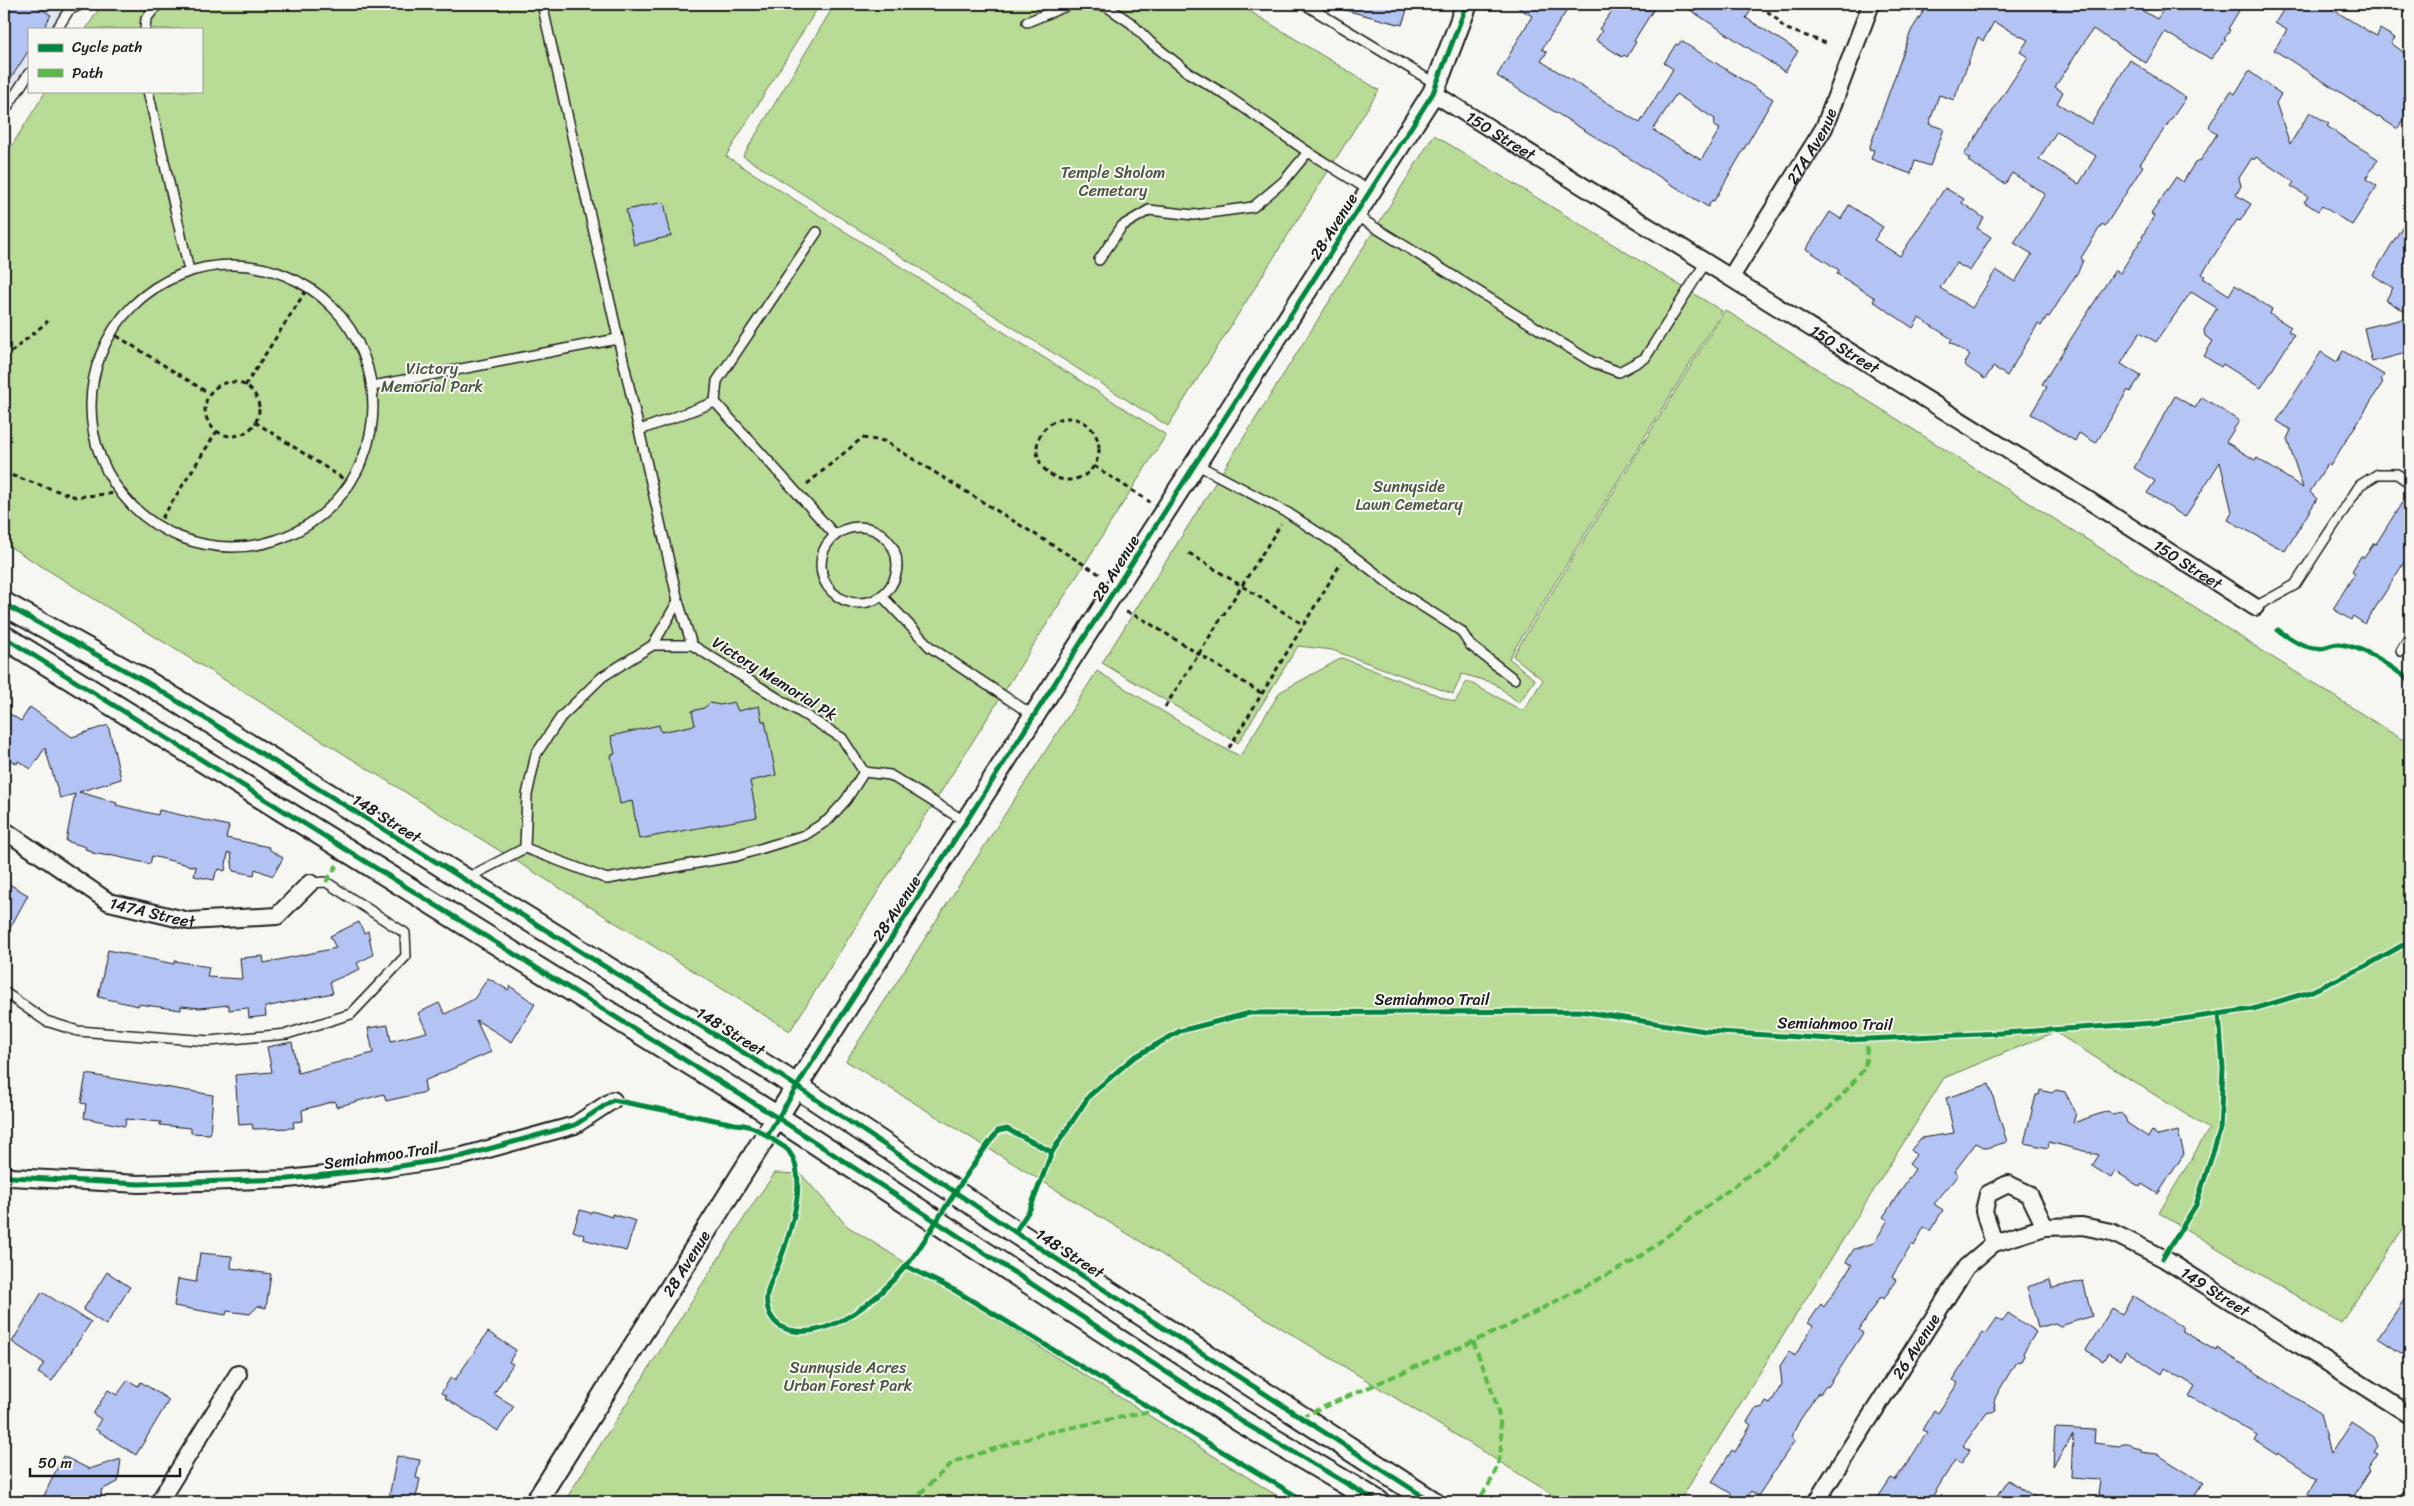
<svg xmlns="http://www.w3.org/2000/svg" width="2414" height="1506" font-family="Sriracha,sans-serif">
  <style>
    .built { fill: #e2e7f2 }
    .green { fill: #b8db95; stroke: #6a7c58 }
    .building { fill: #b3c3f3; stroke: #1c1c1c; fill-rule: evenodd }
    .lines { fill: none; stroke-linecap: round; stroke-linejoin: round }
    .service-casing { stroke: #1c1c1c; stroke-width: 12 }
    .minor-casing { stroke: #1c1c1c; stroke-width: 20 }
    .tertiary-casing { stroke: #1c1c1c; stroke-width: 24 }
    .secondary-casing { stroke: #1c1c1c; stroke-width: 26 }
    .path { stroke: #1c1c1c; stroke-width: 3; stroke-dasharray: 5 4; stroke-linecap: butt }
    .service { stroke: #f6f6f2; stroke-width: 9 }
    .minor { stroke: #f6f6f2; stroke-width: 16 }
    .tertiary { stroke: #f6f6f2; stroke-width: 20 }
    .secondary { stroke: #f6f6f2; stroke-width: 22 }
    .quiet { stroke: #58b947; stroke-width: 4; stroke-dasharray: 8 4; stroke-linecap: butt }
    .cycleway-casing { stroke: #f6f6f2; stroke-width: 8 }
    .cycleway { stroke: #00873e; stroke-width: 5 }
    .labels { text-anchor: middle; stroke-width: 4; stroke-linejoin: round; paint-order: stroke }
    .street-label { font-size: 16px; fill: #1c1c1c; stroke: #f6f6f2 }
    .park-label { font-size: 16px; fill: #4b5540; stroke: #f6f6f2 }
  </style>
  <rect width="100%" height="100%" fill="#f6f6f2"/>
  <filter id="ink" filterUnits="userSpaceOnUse"><feTurbulence type="fractalNoise" baseFrequency=".02" numOctaves="2"/><feDisplacementMap in="SourceGraphic" scale="10" xChannelSelector="R" yChannelSelector="G"/><feConvolveMatrix kernelMatrix="1 2 1 2 8 2 1 2 1" color-interpolation-filters="sRGB"/></filter>
  <g filter="url(#ink)">
    <polygon class="built" points="4,4 65,4 50,29 29,29 29,61 4,101"/>
    <g class="green">
      <polygon points="102,4 820,4 726,156 1166,435 790,1031 4,543 4,158 46,91 201,91 201,29 86,29"/>
      <polygon points="835,4 1238,4 1379,90 1168,426 743,156"/>
      <polygon points="1434,135 1722,311 1509,658 1535,680 1519,703 1494,683 1462,674 1453,694 1332,650 1298,646 1238,743 1102,663"/>
      <polygon points="1725,310 2403,740 2410,741 2410,1218 2341,1323 2159,1213 2209,1129 2055,1032 1944,1078 1679,1502 1565,1502 846,1061 1097,671 1214,743 1240,756 1280,692 1342,658 1455,702 1467,681 1523,711 1543,680 1513,656"/>
      <polygon points="775,1173 801,1174 847,1226 1287,1502 564,1502 755,1201"/>
    </g>
    <g class="building">
      <polygon points="10,4 33,4 51,15 43,29 29,29 29,50 4,89 4,14"/>
      <polygon points="1341,4 1409,4 1402,25 1341,9"/>
      <path d="M 1512,4 L 1571,4 L 1542,49 L 1547,52 L 1541,61 L 1640,123 L 1673,69 L 1664,63 L 1676,44 L 1678,45 L 1681,41 L 1773,99 L 1714,201 L 1712,200 L 1708,207 L 1497,76 L 1532,16 ZM 1676,94 L 1715,119 L 1714,126 L 1720,129 L 1701,160 L 1653,130 Z"/>
      <polygon points="1617,4 1657,4 1640,31 1634,41 1636,42 1627,57 1624,55 1622,57 1596,40 1602,31 1599,29"/>
      <polygon points="1681,4 1755,4 1746,18 1798,51 1785,72"/>
      <path d="M 1928,4 L 2131,4 L 2157,19 L 2167,4 L 2243,4 L 2228,29 L 2230,30 L 2224,39 L 2226,40 L 2211,59 L 2165,32 L 2146,63 L 2093,29 L 2077,53 L 2055,87 L 2063,92 L 2057,103 L 2091,124 L 2130,60 L 2186,98 L 2140,164 L 2143,166 L 2111,217 L 2105,226 L 2102,224 L 2081,258 L 2083,260 L 2079,270 L 2049,317 L 2047,316 L 2041,326 L 2038,324 L 2007,376 L 1993,367 L 1985,379 L 1964,365 L 1970,355 L 1950,342 L 1952,339 L 1919,318 L 1913,328 L 1873,301 L 1875,298 L 1837,274 L 1839,270 L 1806,249 L 1830,212 L 1841,219 L 1849,205 L 1883,227 L 1874,240 L 1900,256 L 1945,188 L 1964,199 L 1962,203 L 1984,218 L 1977,228 L 1991,237 L 1970,271 L 1956,263 L 1940,288 L 1972,308 L 1996,270 L 2015,282 L 2032,254 L 2014,243 L 2045,194 L 2012,173 L 2005,184 L 1968,161 L 1970,159 L 1964,155 L 2028,57 L 2020,52 L 2028,40 L 1994,22 L 1983,41 L 1978,37 L 1954,100 L 1939,95 L 1929,124 L 1944,129 L 1930,166 L 1915,161 L 1911,174 L 1871,159 L 1874,150 L 1869,149 L 1911,31 ZM 2057,131 L 2096,156 L 2079,184 L 2039,159 Z"/>
      <polygon points="2287,4 2324,4 2371,33 2377,36 2380,29 2395,38 2391,43 2410,57 2410,109 2398,129 2379,117 2378,118 2365,110 2365,108 2274,50 2287,30 2275,23"/>
      <polygon points="2249,71 2281,94 2276,103 2290,144 2310,112 2329,124 2327,126 2341,136 2378,159 2366,179 2377,186 2352,225 2322,206 2318,211 2304,202 2308,197 2291,186 2294,182 2256,157 2254,160 2252,158 2239,178 2241,186 2236,195 2251,204 2240,221 2237,220 2202,274 2205,276 2203,278 2229,295 2235,285 2272,309 2270,314 2291,327 2288,331 2294,335 2261,388 2223,364 2221,367 2204,356 2213,341 2205,336 2204,330 2217,308 2191,292 2156,342 2140,332 2121,364 2141,376 2130,392 2128,390 2096,443 2079,433 2075,441 2031,414 2047,387 2042,384 2115,270 2120,273 2143,237 2142,237 2154,216 2151,214 2176,177 2183,182 2194,164 2198,160 2200,161 2217,134 2209,128 2210,124 2231,91 2235,94"/>
      <polygon points="664,202 671,236 634,245 626,210"/>
      <polygon points="2410,214 2410,315 2386,300 2393,288 2373,275"/>
      <polygon points="2403,319 2410,352 2372,362 2364,328"/>
      <polygon points="2343,351 2384,375 2381,380 2383,382 2330,466 2327,464 2310,492 2317,499 2285,551 2228,520 2232,512 2220,462 2185,517 2147,493 2155,481 2134,468 2175,396 2195,408 2202,397 2239,421 2226,442 2255,460 2257,458 2303,488 2287,439 2291,430 2277,421 2321,352 2337,362"/>
      <polygon points="2410,490 2410,553 2365,624 2353,616 2351,620 2333,609 2355,573 2352,571 2361,556 2364,558 2374,543 2376,544"/>
      <polygon points="734,702 738,711 759,706 762,721 765,721 776,775 750,781 757,817 639,839 632,801 620,804 611,755 615,754 611,736 659,725 661,732 695,725 692,711 704,708 710,703 720,705"/>
      <polygon points="30,707 72,737 108,725 121,779 79,792 117,803 116,805 158,815 159,810 229,826 226,838 269,847 269,849 283,858 273,876 255,869 254,875 233,871 231,853 228,853 225,871 219,869 216,872 214,880 194,876 196,867 152,856 150,864 109,855 109,856 92,853 92,851 85,849 86,847 66,841 75,794 60,798 45,748 31,769 18,761 17,764 4,756 4,710 21,721"/>
      <polygon points="4,881 28,895 4,939"/>
      <polygon points="359,922 364,933 368,931 373,955 357,963 360,969 330,982 333,993 265,1007 266,1016 249,1018 248,1008 229,1010 229,1005 200,1008 181,1006 181,1010 138,1004 138,1006 98,997 108,950 174,964 175,961 209,967 207,977 242,979 240,958 263,956 264,963 336,948 330,936"/>
      <polygon points="488,978 508,990 510,986 535,1004 512,1042 476,1020 491,1052 424,1081 426,1092 386,1101 384,1094 336,1107 335,1101 302,1110 303,1121 293,1122 294,1128 253,1129 252,1124 239,1125 235,1075 272,1072 267,1047 292,1042 298,1073 373,1053 368,1028 388,1025 391,1041 427,1032 418,1013 439,1003 445,1014 474,999"/>
      <polygon points="86,1074 213,1095 210,1134 191,1133 191,1128 160,1125 161,1122 126,1119 125,1126 84,1118 86,1104 81,1103"/>
      <polygon points="1989,1084 2007,1142 1986,1148 1976,1143 1954,1172 1958,1175 1934,1204 1943,1210 1930,1231 1924,1227 1914,1246 1912,1244 1892,1277 1896,1280 1884,1299 1880,1297 1859,1330 1863,1333 1828,1387 1826,1386 1820,1394 1818,1393 1800,1420 1791,1437 1795,1440 1758,1496 1751,1491 1745,1502 1740,1502 1730,1496 1732,1494 1712,1482 1732,1450 1735,1452 1751,1425 1747,1422 1755,1409 1763,1407 1766,1402 1770,1404 1782,1384 1780,1366 1789,1352 1795,1356 1813,1326 1808,1323 1821,1304 1824,1307 1852,1265 1846,1262 1854,1249 1874,1243 1888,1220 1883,1217 1915,1169 1909,1164 1916,1155 1911,1150 1921,1138 1954,1133 1946,1098"/>
      <polygon points="2040,1090 2052,1093 2056,1090 2065,1092 2076,1113 2073,1123 2108,1111 2113,1115 2120,1113 2125,1117 2127,1123 2148,1137 2152,1131 2158,1136 2178,1131 2184,1154 2158,1194 2142,1184 2140,1187 2115,1171 2111,1178 2092,1166 2099,1155 2049,1142 2048,1148 2024,1143 2036,1095 2039,1095"/>
      <polygon points="580,1210 591,1213 592,1211 612,1217 612,1214 636,1221 626,1251 583,1239 584,1235 573,1231"/>
      <polygon points="200,1253 232,1256 231,1268 271,1274 266,1308 258,1306 250,1314 227,1311 226,1315 174,1306 178,1279 196,1282"/>
      <polygon points="107,1272 130,1287 106,1325 83,1310"/>
      <polygon points="2050,1280 2052,1288 2083,1281 2092,1316 2060,1326 2055,1323 2038,1328 2027,1287"/>
      <polygon points="2410,1291 2410,1359 2378,1338"/>
      <polygon points="42,1292 91,1322 52,1381 38,1373 44,1363 12,1342"/>
      <polygon points="2133,1296 2183,1327 2181,1330 2216,1351 2217,1348 2320,1413 2330,1455 2351,1422 2374,1437 2378,1446 2374,1452 2378,1454 2368,1469 2370,1471 2350,1502 2303,1502 2317,1478 2278,1453 2277,1455 2255,1441 2258,1436 2189,1396 2195,1386 2165,1368 2162,1374 2126,1351 2120,1360 2108,1353 2103,1361 2086,1350 2112,1308 2122,1314"/>
      <polygon points="2008,1313 2036,1332 2023,1353 2024,1356 2021,1361 2016,1362 1996,1396 1994,1402 1996,1411 1986,1413 1963,1446 1970,1450 1961,1464 1955,1460 1929,1502 1875,1502 1891,1478 1895,1480 1909,1461 1927,1432 1922,1430 1934,1410 1938,1413 1958,1383 1953,1380 1983,1332 1986,1334 1997,1318 2002,1322"/>
      <polygon points="488,1332 516,1350 509,1362 513,1364 494,1394 514,1406 498,1431 445,1398 446,1396 441,1393 451,1377 455,1380"/>
      <polygon points="128,1380 138,1386 141,1382 169,1400 136,1455 95,1429 101,1419 93,1414 108,1390 117,1395"/>
      <polygon points="2055,1428 2095,1430 2094,1443 2119,1446 2123,1444 2130,1444 2133,1447 2141,1449 2141,1452 2157,1454 2203,1483 2191,1502 2143,1502 2144,1500 2098,1495 2100,1480 2071,1478 2073,1435 2053,1466"/>
      <polygon points="63,1456 89,1469 121,1459 118,1482 101,1490 102,1502 41,1502"/>
      <polygon points="397,1456 420,1460 416,1478 420,1479 415,1502 388,1502"/>
      <polygon points="2008,1480 2043,1502 1994,1502"/>
    </g>
    <g class="lines">
      <g class="service-casing">
        <g id="service">
          <polyline points="542,4 678,601 692,645"/>
          <polyline points="1084,4 1106,6 1131,23 1150,42 1189,73 1224,94 1308,152"/>
          <polyline points="1304,4 1436,84"/>
          <polyline points="1027,22 1071,4"/>
          <polyline points="57,29 69,10 82,4"/>
          <polyline points="145,29 146,19 158,4"/>
          <polyline points="148,91 188,266"/>
          <polyline points="4,112 29,73"/>
          <polyline points="1355,215 1592,362 1619,372 1645,358 1706,262"/>
          <polyline points="1099,260 1122,226 1149,210 1194,215 1253,207 1284,181 1308,152 1370,191"/>
          <circle cx="232" cy="406" r="141"/>
          <polyline points="373,386 617,339"/>
          <polyline points="715,402 717,381 817,232"/>
          <polyline points="640,430 715,402 835,535"/>
          <polyline points="1196,464 1288,513 1348,552 1400,592 1461,631 1470,645 1514,679"/>
          <circle cx="859" cy="565" r="38"/>
          <polyline points="882,596 930,647 1034,716"/>
          <polyline points="2255,607 2295,585 2360,485 2378,474 2397,474 2410,483"/>
          <polyline points="653,645 678,601"/>
          <polyline points="2401,651 2410,636"/>
          <polyline points="525,848 607,879 737,856 805,835 828,820 846,800 864,772"/>
          <polyline points="467,878 525,848 527,795 536,754 561,717 602,677 653,645 692,645 842,738 864,772 890,775 966,822"/>
          <polyline points="4,992 46,1021 78,1031 209,1041 287,1034 351,1014 406,956 405,933 326,882 310,883"/>
        </g>
      </g>
      <g class="minor-casing">
        <g id="minor">
          <path id="s1" d="M 1433,93 L 2085,498 L 2255,607"/>
          <path id="s2" d="M 1731,277 L 1824,128 L 1871,4"/>
          <path id="s3" d="M 4,830 L 109,902 L 189,921 L 277,916 L 310,883"/>
          <polyline points="4,1174 11,1177 139,1184 288,1179 388,1168 463,1156 575,1125 613,1100"/>
          <polyline points="1994,1243 1984,1211 1988,1194 2008,1184 2029,1194 2045,1227"/>
          <polyline points="159,1502 238,1374"/>
          <path id="s4" d="M 1816,1502 L 1966,1267 L 1994,1243 L 2045,1227 L 2082,1226 L 2111,1232 L 2163,1258 L 2410,1415"/>
          <polyline points="2408,1502 2410,1499"/>
        </g>
      </g>
      <g class="tertiary-casing">
        <g id="tertiary">
          <path id="s5" d="M 536,1502 L 807,1070 L 1433,93 L 1467,4"/>
        </g>
      </g>
      <g class="secondary-casing">
        <g id="secondary">
          <polyline points="4,604 148,683 781,1076 1015,1232 1432,1502"/>
          <polyline points="4,637 778,1118 1241,1421 1378,1502"/>
        </g>
      </g>
      <g class="path">
        <polyline points="1764,4 1764,9 1776,18 1784,28 1829,44"/>
        <polyline points="109,331 210,394"/>
        <polyline points="4,358 48,321"/>
        <circle cx="232" cy="409" r="27"/>
        <polyline points="245,386 307,289"/>
        <circle cx="1068" cy="449" r="31"/>
        <polyline points="255,422 353,485"/>
        <polyline points="1094,466 1150,502"/>
        <polyline points="4,471 13,476 76,497 116,493"/>
        <polyline points="807,484 862,438 884,441 1101,575"/>
        <polyline points="157,526 217,431"/>
        <polyline points="1189,553 1304,625"/>
        <polyline points="1126,612 1141,618 1261,693"/>
        <polyline points="1165,707 1281,524"/>
        <polyline points="1229,748 1341,563"/>
      </g>
      <use href="#service" class="service"/>
      <use href="#minor" class="minor"/>
      <use href="#tertiary" class="tertiary"/>
      <use href="#secondary" class="secondary"/>
      <g class="quiet">
        <polyline points="326,882 337,865"/>
        <path d="M 1473,1341 C 1488,1382 1513,1428 1495,1472 C 1491,1483 1483,1493 1477,1502"/>
        <polyline points="1301,1417 1506,1327 1634,1261 1786,1147 1839,1099 1865,1068 1868,1039"/>
        <polyline points="911,1502 953,1462 1041,1434 1155,1410"/>
      </g>
      <g class="cycleway-casing">
        <g id="cycleway">
          <polyline points="4,604 148,683 781,1076 1015,1232 1432,1502"/>
          <path d="M 2278,630 C 2289,638 2306,650 2320,648 C 2326,648 2332,644 2339,644 C 2365,647 2390,665 2410,681"/>
          <polyline points="4,637 778,1118 1241,1421 1378,1502"/>
          <polyline points="767,1136 807,1070 1433,93 1467,4"/>
          <path d="M 4,1174 L 11,1177 L 139,1184 L 288,1179 L 388,1168 L 463,1156 L 575,1125 L 613,1100 L 735,1124 C 752,1125 758,1130 772,1139 C 777,1143 784,1146 788,1150 C 810,1177 790,1234 779,1263 C 775,1273 769,1284 767,1295 C 765,1310 773,1326 789,1330 C 832,1340 881,1296 906,1266 C 918,1252 928,1234 938,1219 C 957,1189 976,1159 998,1131 L 1007,1129 L 1052,1152 L 1089,1096 L 1133,1058 L 1180,1031 L 1250,1013 L 1580,1011 L 1705,1031 L 1846,1040 L 2002,1033 L 2154,1023 L 2253,1009 L 2310,992 L 2366,966 L 2410,941"/>
          <polyline points="1015,1232 1030,1209 1052,1152"/>
          <polyline points="2163,1258 2196,1205 2220,1131 2223,1068 2219,1014"/>
          <polyline points="906,1266 956,1291 1306,1502"/>
        </g>
      </g>
      <use href="#cycleway" class="cycleway"/>
    </g>
  </g>
  <g class="labels">
    <g class="street-label">
      <text dy="6" stroke="none"><textPath href="#s1" startOffset="80">150 Street</textPath></text>
      <text dy="6" stroke="none"><textPath href="#s2" startOffset="154">27A Avenue</textPath></text>
      <text transform="translate(1333 226) rotate(-58)" y="6">28 Avenue</text>
      <text dy="6" stroke="none"><textPath href="#s1" startOffset="485">150 Street</textPath></text>
      <text dy="6" stroke="none"><textPath href="#s1" startOffset="890">150 Street</textPath></text>
      <text transform="translate(1115 568) rotate(-58)" y="6">28 Avenue</text>
      <text transform="translate(775 678) rotate(32)" y="6">Victory Memorial Pk</text>
      <text transform="translate(387 818) rotate(32)" y="6">148 Street</text>
      <text transform="translate(896 908) rotate(-57)" y="6">28 Avenue</text>
      <text dy="6" stroke="none"><textPath href="#s3" startOffset="172">147A Street</textPath></text>
      <text x="1432" y="1005">Semiahmoo Trail</text>
      <text transform="translate(1835 1023) rotate(1)" y="6">Semiahmoo Trail</text>
      <text transform="translate(731 1031) rotate(32)" y="6">148 Street</text>
      <text transform="translate(381 1155) rotate(-8)" y="6">Semiahmoo Trail</text>
      <text transform="translate(1070 1253) rotate(33)" y="6">148 Street</text>
      <text dy="6" stroke="none"><textPath href="#s5" startOffset="282">28 Avenue</textPath></text>
      <text dy="6" stroke="none"><textPath href="#s4" startOffset="556">149 Street</textPath></text>
      <text dy="6" stroke="none"><textPath href="#s4" startOffset="185">26 Avenue</textPath></text>
    </g>
    <g class="park-label">
      <text x="1113" y="178">Temple Sholom<tspan x="1113" dy="18">Cemetary</tspan></text>
      <text x="432" y="374">Victory<tspan x="432" dy="18">Memorial Park</tspan></text>
      <text x="1409" y="492">Sunnyside<tspan x="1409" dy="18">Lawn Cemetary</tspan></text>
      <text x="848" y="1373">Sunnyside Acres<tspan x="848" dy="18">Urban Forest Park</tspan></text>
    </g>
  </g>
  <rect width="2414" height="1506" fill="none" stroke="#f6f6f2" stroke-width="20"/>
  <rect x="10" y="10" width="2394" height="1486" fill="none" stroke="#1c1c1c" stroke-width="2" filter="url(#ink)"/>
  <rect x="28" y="28" width="175" height="65" fill="#f6f6f2" stroke="#9f9f9c"/>
  <rect x="38" y="44" width="25" height="8" fill="#00873e" stroke="#9f9f9c"/>
  <text x="72" y="52" font-size="15" fill="#1c1c1c">Cycle path</text>
  <rect x="38" y="69" width="25" height="8" fill="#58b947" stroke="#9f9f9c"/>
  <text x="72" y="78" font-size="15" fill="#1c1c1c">Path</text>
  <path d="M30 1468v8h150v-8" fill="none" stroke="#1c1c1c" stroke-width="2.5"/>
  <text x="38" y="1468" font-size="15" fill="#1c1c1c" stroke="#f6f6f2" stroke-width="4" paint-order="stroke">50 m</text>
</svg>
